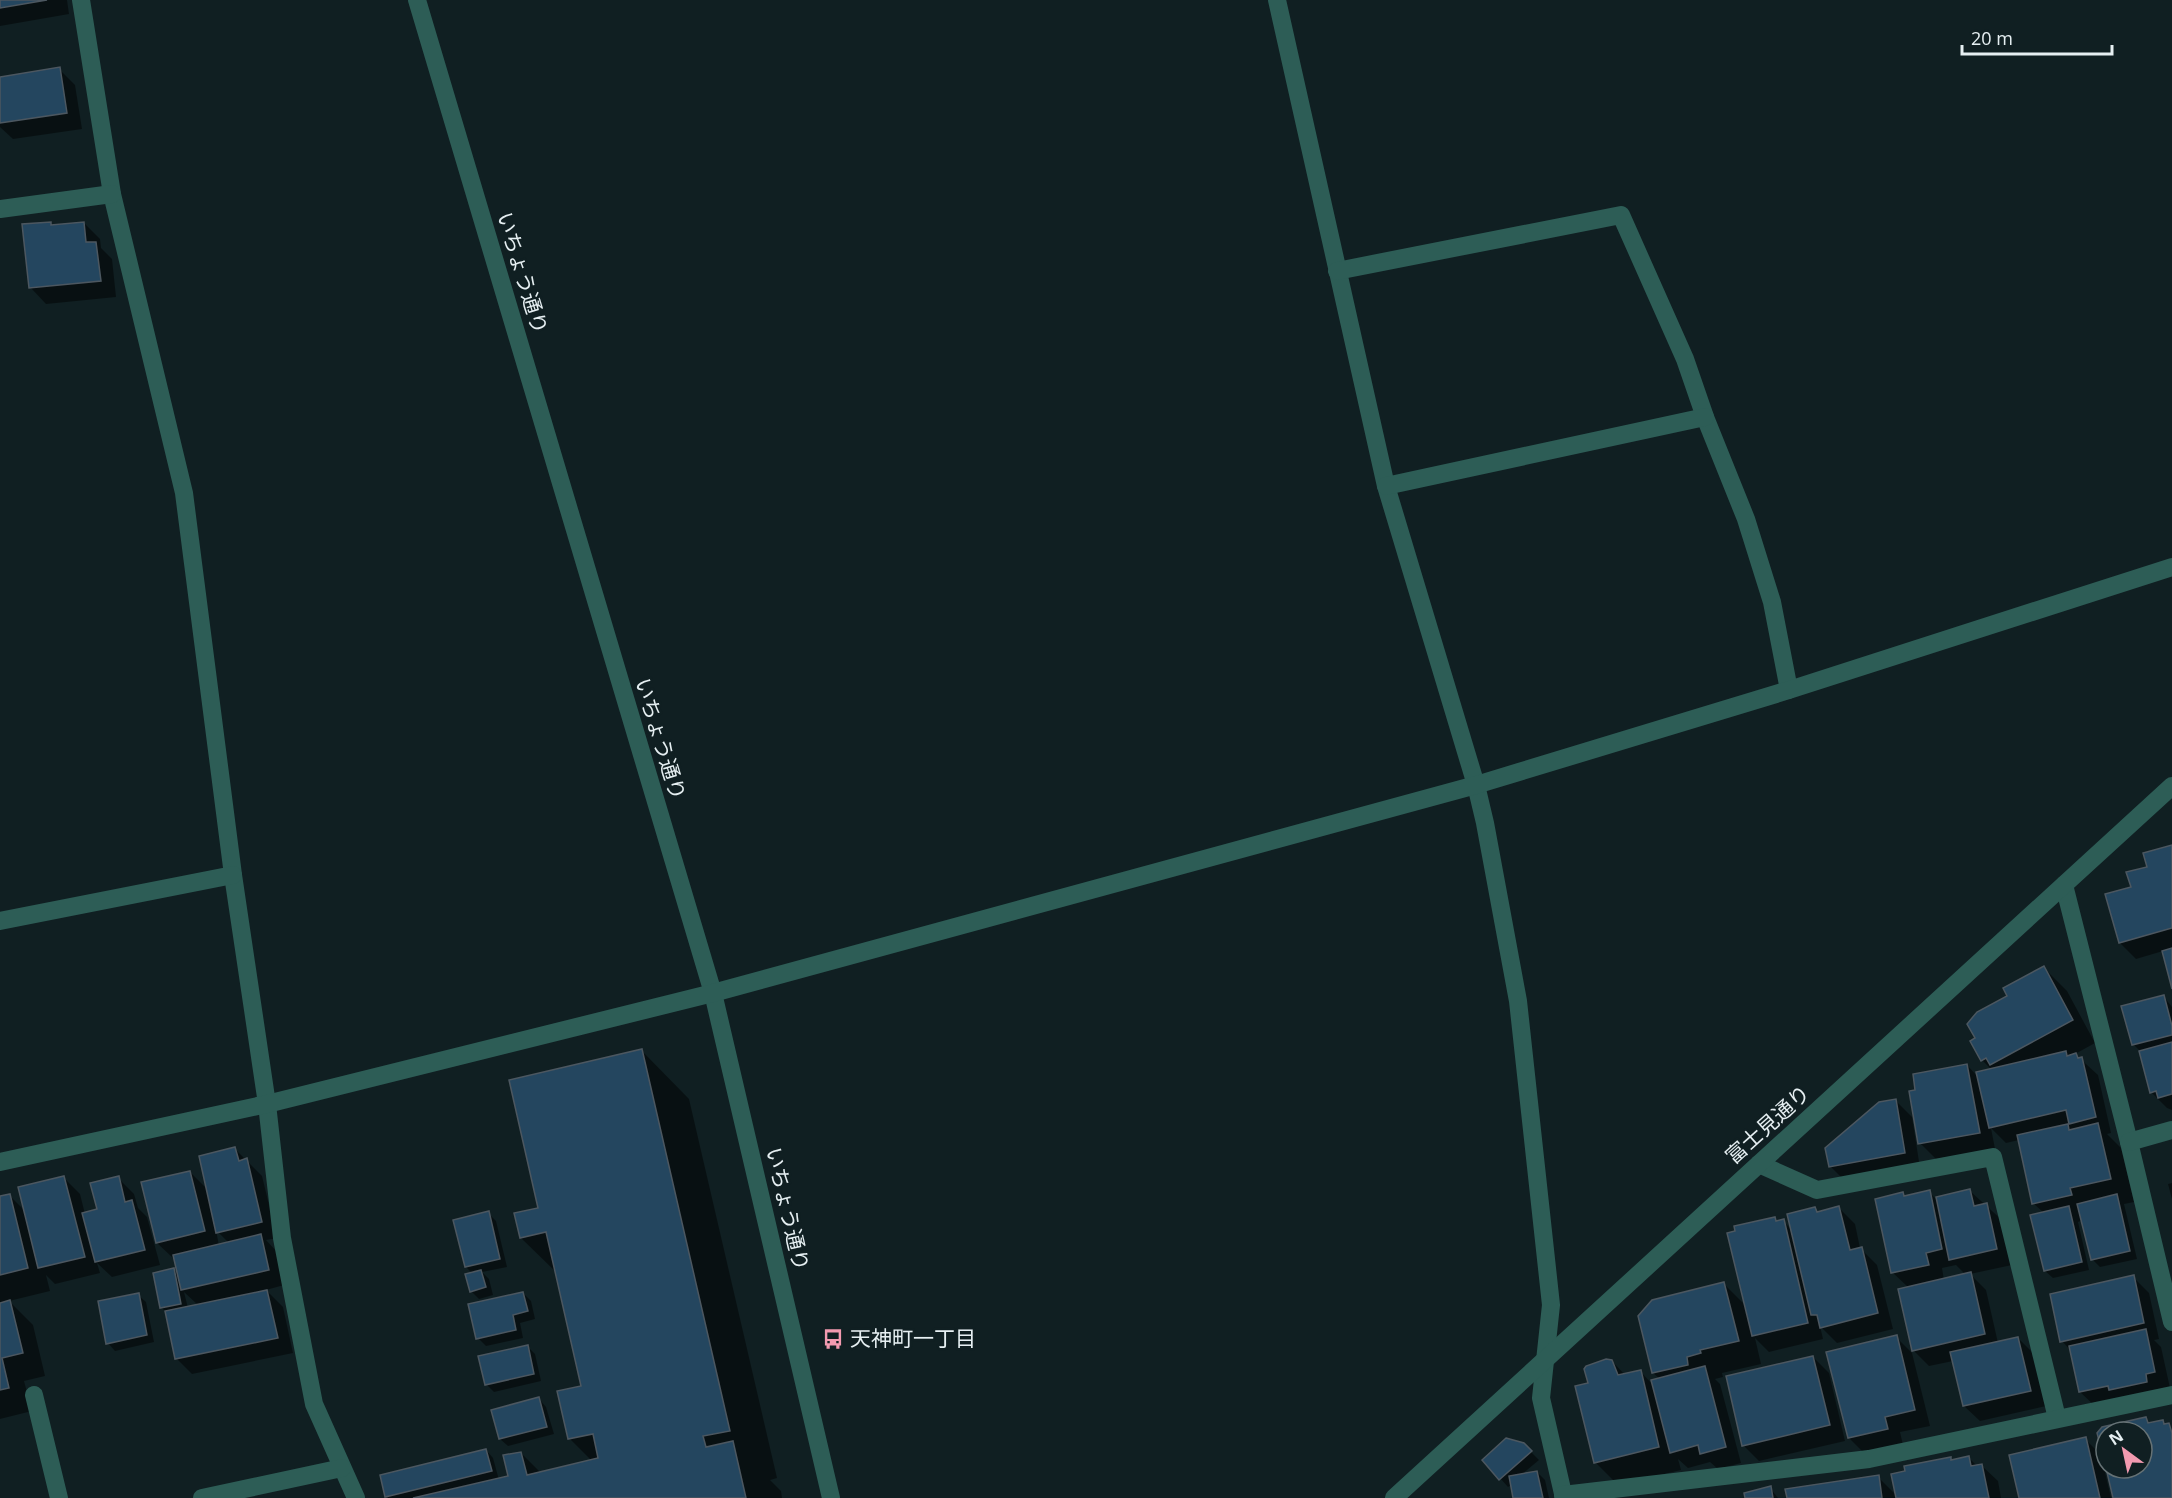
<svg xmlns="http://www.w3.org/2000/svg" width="2172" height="1498" font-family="'Open Sans','Noto Sans JP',sans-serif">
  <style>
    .shadow { fill: #0007; fill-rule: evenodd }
    .building { fill: #24465f; stroke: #4c5760; stroke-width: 1.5 }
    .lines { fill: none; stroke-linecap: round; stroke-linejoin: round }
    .minor { stroke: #2d5d56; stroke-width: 18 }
    .labels { text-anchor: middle; stroke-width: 5; stroke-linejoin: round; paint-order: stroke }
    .street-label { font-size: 21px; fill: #e6eff2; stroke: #101f22 }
    .poi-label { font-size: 21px; fill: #e6eff2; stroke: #101f22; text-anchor: start }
  </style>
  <rect width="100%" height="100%" fill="#101f22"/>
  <g class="shadow">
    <polygon points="0,0 67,0 69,14 0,26"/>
    <polygon points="59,69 75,85 82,129 13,139 0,127 0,78"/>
    <polygon points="51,223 54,227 84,223 100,239 101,248 112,259 116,297 46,304 31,288"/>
    <polygon points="2172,846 2172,983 2163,951 2136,959 2120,943 2107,895 2133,888 2149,868"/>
    <polygon points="2044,968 2067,991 2095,1043 2075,1054 2098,1075 2111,1133 2107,1134 2121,1148 2134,1202 2124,1204 2137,1259 2100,1267 2093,1260 2083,1220 2078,1222 2089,1270 2053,1278 2045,1271 2044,1213 2033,1203 2019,1140 2006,1143 1991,1128 1995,1149 1936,1159 1920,1143 1917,1091 1967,1065 1978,1077 1992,1070 1982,1060 1977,1039 2009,996"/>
    <polygon points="2164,997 2172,1007 2172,1110 2167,1108 2151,1092 2141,1052 2133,1044"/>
    <polygon points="642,1051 689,1099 777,1478 770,1480 781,1491 782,1498 388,1498 387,1496 486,1450 493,1458 499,1480 510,1477 521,1453 541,1473 592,1461 569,1438 583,1387 557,1273 521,1238"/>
    <polygon points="1896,1101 1912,1117 1920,1168 1846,1182 1830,1166"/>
    <path d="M 235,1149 L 262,1176 L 277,1238 L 266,1240 L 277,1252 L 284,1285 L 266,1290 L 283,1307 L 293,1353 L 192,1374 L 176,1358 L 167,1313 L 161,1307 L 174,1270 L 179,1275 L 175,1258 L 173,1258 L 157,1243 L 190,1172 L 208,1190 ZM 216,1230 L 229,1243 L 219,1246 ZM 184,1292 L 198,1305 L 188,1308 Z"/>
    <polygon points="64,1178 80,1194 85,1214 99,1211 118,1178 134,1194 138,1208 147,1217 160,1265 112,1277 97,1263 100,1273 55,1284 46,1275 50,1291 9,1301 33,1325 45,1376 24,1381 32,1411 0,1419 0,1198 9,1195 25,1211"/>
    <polygon points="2172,1183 2172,1199 2168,1184"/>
    <path d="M 1970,1191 L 2003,1221 L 2012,1265 L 1970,1274 L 1986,1290 L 1998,1343 L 2018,1338 L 2034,1354 L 2046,1406 L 1980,1421 L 1964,1406 L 1953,1361 L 1929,1366 L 1913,1350 L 1909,1288 L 1892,1272 L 1903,1194 L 1906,1197 L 1929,1192 L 1936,1199 ZM 1956,1265 L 1966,1275 L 1944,1280 L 1942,1268 Z"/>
    <polygon points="1839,1208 1855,1224 1860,1248 1877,1265 1893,1329 1837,1343 1820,1326 1823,1339 1769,1352 1755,1338 1761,1364 1722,1373 1723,1377 1715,1379 1720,1384 1741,1463 1718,1469 1710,1462 1688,1468 1678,1459 1681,1470 1618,1485 1595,1462 1587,1367 1592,1364 1612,1361 1625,1375 1640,1371 1654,1386 1660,1379 1653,1373 1724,1284 1746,1306 1774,1218 1778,1222 1783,1221 1792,1230 1815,1209 1819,1213"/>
    <polygon points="488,1213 496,1221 507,1267 482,1272 489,1279 493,1295 479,1299 471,1291 473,1274 466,1267"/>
    <polygon points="2133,1277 2149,1293 2159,1339 2154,1340 2161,1347 2170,1388 2096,1407 2080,1392 2071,1351 2062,1341"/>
    <polygon points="523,1293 531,1301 535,1319 520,1323 523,1338 486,1346 478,1338"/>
    <polygon points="138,1295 146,1302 154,1342 115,1351 108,1343"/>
    <polygon points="1896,1337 1912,1353 1930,1426 1900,1432 1903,1445 1865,1454 1849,1438"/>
    <polygon points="528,1347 535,1354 541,1381 494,1392 486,1384"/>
    <polygon points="1813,1357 1829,1373 1845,1441 1759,1461 1743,1445"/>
    <polygon points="539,1399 546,1407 554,1434 508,1446 500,1439"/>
    <polygon points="2085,1439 2101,1455 2111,1498 2020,1498"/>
    <polygon points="1523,1444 1539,1460 1521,1475 1537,1472 1545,1480 1549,1498 1515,1498 1512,1484 1508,1487 1484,1460"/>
    <polygon points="1950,1458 1953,1461 1969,1458 1977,1466 1982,1466 1998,1481 2001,1498 1788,1498 1878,1477 1897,1496"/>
    <polygon points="1770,1488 1778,1498 1746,1498"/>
  </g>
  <g class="building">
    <polygon points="0,0 47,0 0,8"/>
    <polygon points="60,67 67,113 0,123 0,77"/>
    <polygon points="51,222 51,225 84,222 86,242 96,242 101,281 29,288 22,224"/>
    <polygon points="2172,845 2172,928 2119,943 2105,894 2131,887 2126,872 2147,867 2143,853"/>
    <polygon points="2172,948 2172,989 2162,951"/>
    <polygon points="2044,966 2073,1020 1990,1065 1986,1058 1981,1061 1970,1041 1975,1038 1967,1024 1977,1012 2007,996 2003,988"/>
    <polygon points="2164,995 2172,1026 2172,1035 2132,1045 2121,1006"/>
    <polygon points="2172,1042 2172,1094 2158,1098 2156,1091 2150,1093 2139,1051"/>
    <polygon points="642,1049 730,1431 703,1436 706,1447 733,1441 746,1498 413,1498 508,1476 503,1455 521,1452 527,1475 598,1458 593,1434 568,1439 557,1391 581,1386 546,1232 520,1238 514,1213 538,1208 509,1080"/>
    <polygon points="2066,1051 2067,1056 2076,1053 2078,1058 2082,1057 2096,1117 2069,1124 2066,1110 1989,1128 1976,1072"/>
    <polygon points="1967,1064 1980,1133 1918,1144 1909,1091 1915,1090 1913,1074"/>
    <polygon points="1896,1099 1905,1153 1829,1167 1825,1148 1879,1102"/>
    <polygon points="2098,1123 2111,1179 2070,1188 2072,1195 2032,1204 2017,1135 2068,1124 2069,1130"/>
    <polygon points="235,1147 239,1161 247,1158 262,1222 216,1233 199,1156"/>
    <polygon points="190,1171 205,1231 156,1243 141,1182"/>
    <polygon points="64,1176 85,1257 38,1268 18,1187"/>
    <polygon points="119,1176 125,1202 132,1200 145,1250 95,1262 82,1213 97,1209 90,1183"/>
    <polygon points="1970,1189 1974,1206 1987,1203 1997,1249 1949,1260 1936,1197"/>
    <polygon points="1930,1190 1942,1249 1926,1253 1929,1265 1891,1273 1875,1199 1903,1192 1904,1196"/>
    <polygon points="10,1194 28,1268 0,1275 0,1196"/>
    <polygon points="2117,1194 2130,1251 2091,1260 2077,1204"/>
    <polygon points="1839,1206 1850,1250 1862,1247 1878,1313 1820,1328 1817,1315 1811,1315 1787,1214 1815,1207 1817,1212"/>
    <polygon points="2069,1206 2082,1262 2044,1271 2030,1215"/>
    <polygon points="489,1211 500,1259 465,1267 453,1220"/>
    <polygon points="1775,1217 1776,1221 1784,1219 1808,1323 1752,1336 1727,1233 1735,1231 1734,1226"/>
    <polygon points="261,1234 269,1270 181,1290 173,1255"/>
    <polygon points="174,1268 181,1304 160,1308 153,1273"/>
    <polygon points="481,1270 486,1287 470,1292 465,1274"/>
    <polygon points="1971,1272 1985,1334 1912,1351 1898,1289"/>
    <polygon points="2134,1275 2144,1323 2060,1342 2050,1294"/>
    <polygon points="1724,1282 1739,1341 1700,1350 1701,1353 1687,1357 1688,1365 1652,1373 1638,1316 1652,1300"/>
    <polygon points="267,1290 278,1338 175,1359 165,1311"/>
    <polygon points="523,1292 528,1311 513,1315 516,1330 476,1339 468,1304"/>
    <polygon points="139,1293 147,1335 106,1344 98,1301"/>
    <polygon points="10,1300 23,1353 2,1358 9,1388 0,1390 0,1303"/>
    <polygon points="2146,1329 2155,1372 2146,1374 2147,1382 2109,1390 2108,1386 2079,1392 2069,1346"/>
    <polygon points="1897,1335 1915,1410 1885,1417 1888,1429 1848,1438 1826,1352"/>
    <polygon points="2018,1337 2031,1391 1963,1406 1950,1352"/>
    <polygon points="528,1345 534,1374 485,1385 478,1356"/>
    <polygon points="1813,1356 1830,1425 1742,1446 1726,1376"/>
    <polygon points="1606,1359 1612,1360 1618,1375 1641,1370 1659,1447 1594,1463 1575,1386 1588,1383 1584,1369 1586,1366"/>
    <polygon points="1705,1366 1726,1447 1700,1454 1698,1445 1670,1453 1651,1380"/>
    <polygon points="539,1397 547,1427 499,1439 491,1410"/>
    <polygon points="2146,1417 2148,1423 2163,1420 2164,1424 2169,1423 2172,1433 2172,1498 2113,1498 2106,1468 2142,1468 2142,1432 2106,1432 2106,1468 2097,1433 2102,1427"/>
    <polygon points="2086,1437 2100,1498 2019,1498 2009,1455"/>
    <polygon points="1506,1438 1524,1443 1532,1451 1499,1480 1482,1460"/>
    <polygon points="486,1449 492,1471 385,1497 380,1475"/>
    <polygon points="1969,1456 1971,1466 1982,1464 1989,1498 1896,1498 1891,1474 1905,1471 1904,1466 1951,1457 1951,1460"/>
    <polygon points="1537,1471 1543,1498 1513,1498 1509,1476"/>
    <polygon points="1879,1475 1882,1498 1787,1498 1785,1489"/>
    <polygon points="1771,1486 1773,1498 1745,1498 1744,1493"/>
  </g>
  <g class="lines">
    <g class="minor">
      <polyline points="81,0 112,194 184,493 233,875 267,1104 282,1238 314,1404 356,1498"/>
      <polyline points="417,0 713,993 831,1498"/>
      <polyline points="1277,0 1386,486 1476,785 1485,823 1518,1001 1551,1305 1541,1398 1564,1498"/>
      <polyline points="0,209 112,194"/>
      <polyline points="1337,271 1621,215 1685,359 1705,417 1746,519 1772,602 1789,690"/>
      <polyline points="1386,486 1705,417"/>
      <polyline points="2064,885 2129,1142 2172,1322"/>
      <polyline points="0,921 233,875"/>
      <polyline points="2129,1142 2172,1130"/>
      <polyline points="0,1162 267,1104 713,993 1476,785 1789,690 2172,567"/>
      <polyline points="1759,1164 1817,1190 1993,1157 2057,1418"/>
      <polyline points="34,1395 59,1498"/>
      <polyline points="1563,1495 1869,1459 2172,1395"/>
      <polyline points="202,1498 342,1468"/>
      <polyline points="1394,1498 2172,786"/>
    </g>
  </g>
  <defs>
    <g id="bus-bare" transform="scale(1.62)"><path d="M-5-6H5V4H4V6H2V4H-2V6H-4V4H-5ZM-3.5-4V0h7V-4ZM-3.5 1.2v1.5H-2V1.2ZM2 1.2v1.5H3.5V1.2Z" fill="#f29ab0" stroke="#101f22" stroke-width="2.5" paint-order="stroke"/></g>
  </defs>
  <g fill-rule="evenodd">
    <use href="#bus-bare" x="833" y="1339"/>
  </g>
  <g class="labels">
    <g class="street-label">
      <text transform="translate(522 273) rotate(73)" y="7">いちょう通り</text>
      <text transform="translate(660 739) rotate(73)" y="7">いちょう通り</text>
      <text transform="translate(1768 1125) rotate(-42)" y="7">富士見通り</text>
      <text transform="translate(787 1209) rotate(77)" y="7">いちょう通り</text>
    </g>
    <g class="poi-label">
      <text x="850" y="1346">天神町一丁目</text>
    </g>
  </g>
  <g transform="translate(2124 1450) rotate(327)"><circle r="28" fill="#101f22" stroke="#667275" stroke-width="1.5"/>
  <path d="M0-4.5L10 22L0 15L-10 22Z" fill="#f29ab0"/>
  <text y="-9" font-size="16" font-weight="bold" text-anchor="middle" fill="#e6eff2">N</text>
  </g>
  <path d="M1962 45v9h150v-9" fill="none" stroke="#e6eff2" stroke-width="3"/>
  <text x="1971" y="45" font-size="18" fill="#e6eff2" stroke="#101f22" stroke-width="4.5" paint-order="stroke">20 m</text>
</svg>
